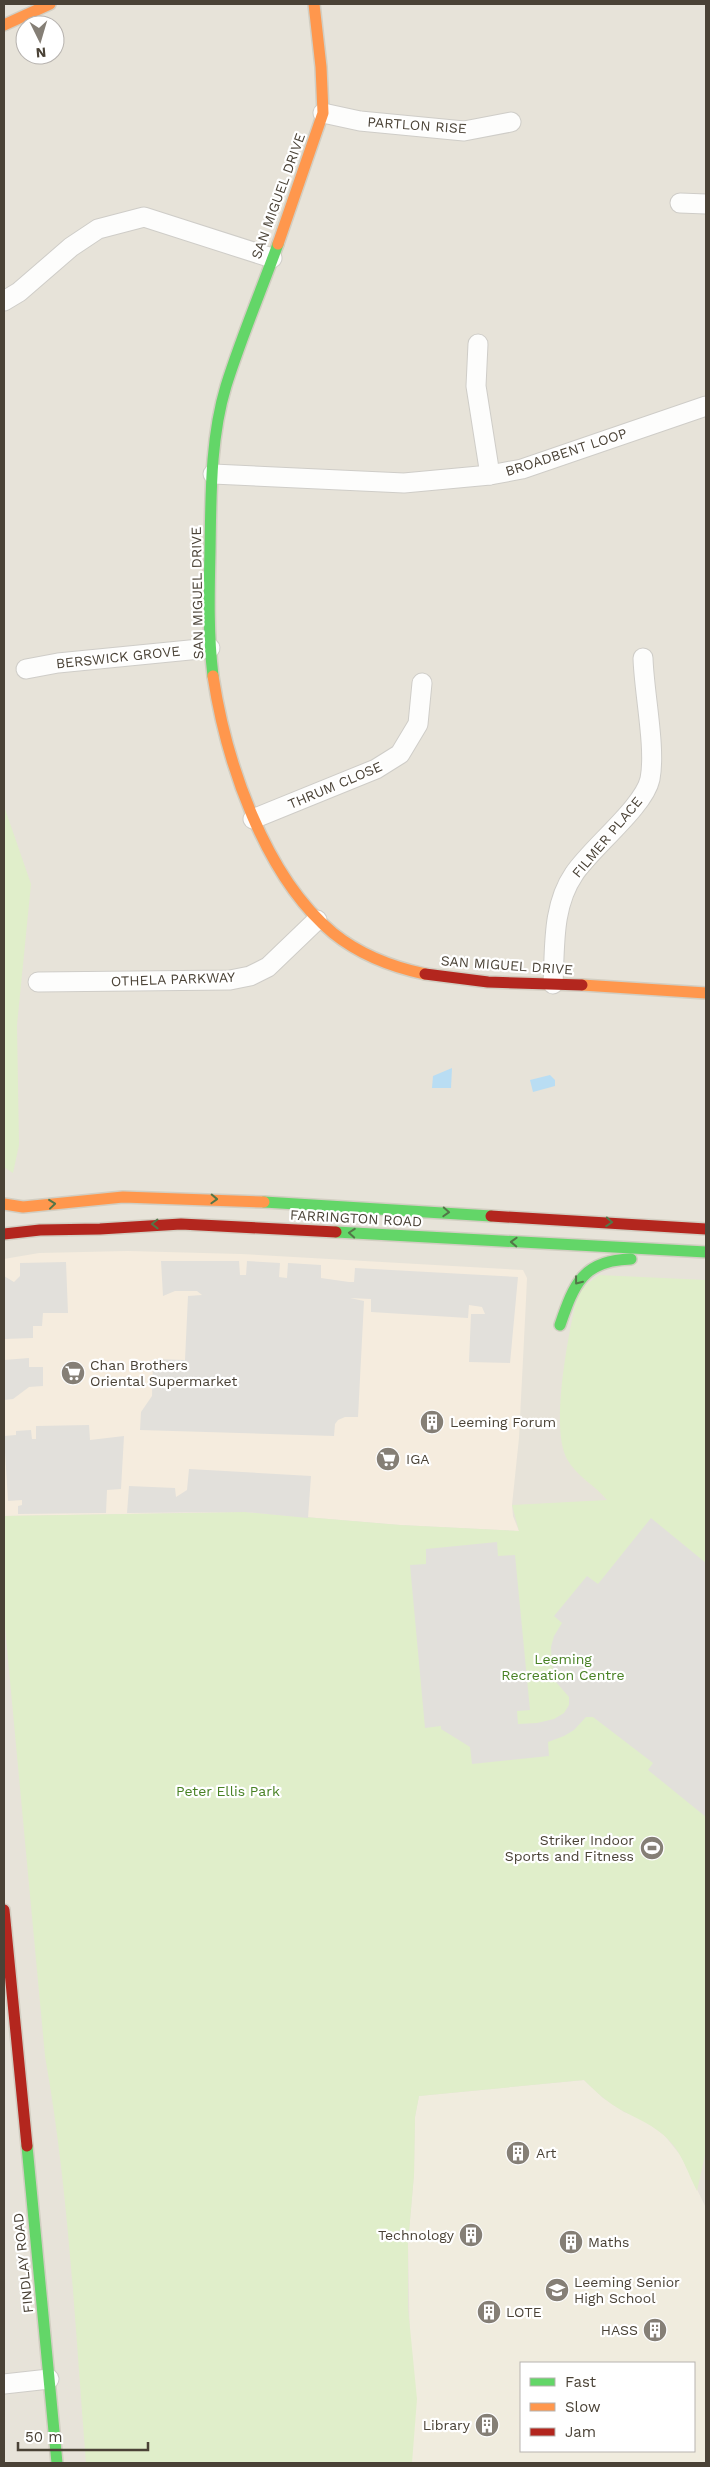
<svg xmlns="http://www.w3.org/2000/svg" width="710" height="2467" font-family="'Work Sans',sans-serif">
  <style>
    .residential { fill: #e7e3d9; fill-rule: evenodd }
    .commercial { fill: #f5ecde }
    .education { fill: #f0ecde; fill-rule: evenodd }
    .green { fill: #e0eeca }
    .parking { fill: #e2e0db }
    .water { fill: #b9ddf3 }
    .lines { fill: none; stroke-linecap: round; stroke-linejoin: round }
    .street-casing { stroke: #cfcdc8; stroke-width: 21 }
    .fast-casing { stroke: #d2cec2; stroke-width: 14 }
    .slow-casing { stroke: #d2cec2; stroke-width: 14 }
    .jam-casing { stroke: #d2cec2; stroke-width: 14 }
    .street { stroke: #fdfdfc; stroke-width: 19 }
    .fast { stroke: #63d668; stroke-width: 11 }
    .slow { stroke: #ff974d; stroke-width: 11 }
    .jam { stroke: #b3261e; stroke-width: 11 }
    .oneway { stroke: #537648 }
    .labels { text-anchor: middle; stroke-width: 4.5; stroke-linejoin: round; paint-order: stroke }
    .street-label { font-size: 14px; fill: #4a4236; stroke: #fff }
    .poi-label { font-size: 14px; fill: #4a4236; stroke: #fff; text-anchor: start }
    .park-label { font-size: 14px; fill: #488124; stroke: #fff }
  </style>
  <rect width="100%" height="100%" fill="#f2f1ec"/>
  <path class="residential" d="M 4,4 L 706,4 L 706,2463 L 4,2463 ZM 25,25 L 55,25 L 55,55 L 25,55 ZM 521,2363 L 694,2363 L 694,2451 L 521,2451 Z"/>
  <polygon class="commercial" points="128,1251 241,1254 523,1270 527,1278 526,1300 519,1438 512,1505 513,1516 519,1531 400,1525 245,1512 4,1516 4,1259 39,1253"/>
  <path class="education" d="M 584,2080 L 603,2098 L 624,2112 L 643,2119 L 665,2136 L 681,2156 L 706,2208 L 706,2463 L 412,2463 L 408,2243 L 414,2175 L 415,2117 L 419,2096 ZM 521,2363 L 694,2363 L 694,2451 L 521,2451 Z"/>
  <g class="green">
    <polygon points="4,806 31,884 17,1025 19,1145 13,1173 4,1167"/>
    <path d="M 599,1275 L 706,1280 L 706,2150 L 697,2191 C 689,2176 684,2159 674,2146 C 660,2128 642,2121 623,2111 C 608,2103 596,2092 584,2080 L 419,2096 L 415,2117 L 414,2175 L 408,2243 L 408,2308 L 417,2399 L 412,2463 L 86,2463 C 75,2327 69,2191 45,2056 L 5,1627 L 4,1516 L 245,1512 L 400,1525 L 519,1531 L 512,1505 L 607,1500 C 596,1486 576,1476 567,1459 C 549,1426 570,1328 578,1291 Z"/>
  </g>
  <g class="parking">
    <polygon points="161,1261 239,1261 240,1275 246,1275 247,1261 280,1263 279,1277 287,1278 288,1263 321,1265 321,1278 349,1282 354,1282 355,1268 518,1277 510,1363 469,1362 471,1314 485,1314 482,1307 469,1305 468,1318 371,1312 371,1299 350,1298 364,1301 358,1417 345,1417 338,1420 335,1424 334,1436 140,1430 141,1412 152,1396 153,1359 185,1360 188,1296 202,1295 197,1291 175,1291 163,1296"/>
    <polygon points="66,1262 68,1313 43,1313 42,1326 33,1326 33,1338 4,1339 4,1276 14,1282 20,1276 20,1263"/>
    <polygon points="29,1358 29,1367 43,1367 43,1386 29,1387 13,1399 4,1400 4,1360"/>
    <polygon points="89,1425 90,1440 124,1436 121,1489 107,1490 106,1513 18,1514 18,1506 22,1505 22,1500 8,1501 4,1436 16,1435 16,1431 31,1430 32,1439 36,1439 36,1426"/>
    <polygon points="189,1469 311,1476 308,1518 245,1512 127,1513 129,1486 175,1488 176,1497 187,1490"/>
    <polygon points="651,1518 706,1563 706,1817 648,1770 653,1763 593,1717 586,1717 574,1730 564,1736 548,1742 549,1756 472,1764 470,1747 441,1729 441,1726 425,1728 410,1565 426,1564 426,1549 497,1542 498,1556 515,1555 530,1710 517,1711 518,1724 537,1723 554,1719 564,1713 569,1705 569,1697 556,1682 552,1665 551,1647 554,1636 562,1623 554,1616 587,1576 598,1584"/>
  </g>
  <g class="water">
    <polygon points="452,1068 451,1088 432,1088 433,1076"/>
    <polygon points="550,1075 555,1080 555,1086 533,1092 530,1080"/>
  </g>
  <g class="lines">
    <g class="street-casing">
      <g id="street">
        <polyline points="323,113 360,121 464,131 511,122"/>
        <polyline points="680,203 706,204"/>
        <polyline points="4,301 19,292 71,247 98,229 144,217 272,258"/>
        <polyline points="478,344 476,386 490,475"/>
        <polyline points="213,474 404,483 490,475 522,469 706,406"/>
        <polyline points="26,669 58,663 210,648"/>
        <polyline points="253,819 376,769 400,754 418,724 422,683"/>
        <polyline points="38,982 230,980 250,976 268,967 317,920"/>
        <path d="M 553,984 C 555,947 552,906 574,874 C 591,848 644,807 650,779 C 656,748 644,693 643,658"/>
        <polyline points="4,2384 49,2379"/>
      </g>
    </g>
    <g class="fast-casing">
      <g id="fast">
        <path d="M 213,676 C 208,635 209,593 210,551 C 211,497 210,439 226,386 C 241,338 261,291 278,244"/>
        <polyline points="264,1202 491,1216"/>
        <polyline points="336,1232 706,1252"/>
        <path d="M 560,1325 C 574,1284 583,1260 631,1259"/>
        <polyline points="27,2146 57,2463"/>
      </g>
    </g>
    <g class="slow-casing">
      <g id="slow">
        <polyline points="4,25 50,4"/>
        <polyline points="278,244 323,113 321,67 314,4"/>
        <path d="M 213,676 C 226,761 264,876 333,933 C 359,954 392,967 425,974"/>
        <polyline points="582,985 706,993"/>
        <polyline points="4,1204 23,1207 123,1197 264,1202"/>
      </g>
    </g>
    <g class="jam-casing">
      <g id="jam">
        <polyline points="425,974 488,982 582,985"/>
        <polyline points="491,1216 706,1229"/>
        <polyline points="4,1234 40,1230 100,1229 181,1224 336,1232"/>
        <polyline points="4,1910 27,2146"/>
      </g>
    </g>
    <use href="#street" class="street"/>
    <use href="#fast" class="fast"/>
    <use href="#slow" class="slow"/>
    <use href="#jam" class="jam"/>
  </g>
  <defs><path id="oneway-chevron" d="M-2-3.5L2.5 0L-2 3.5" fill="none" stroke-width="1.6" stroke-linecap="round" stroke-linejoin="round" transform="scale(1.25)"/></defs>
  <g class="oneway">
    <use href="#oneway-chevron" transform="translate(214 1199) rotate(2)"/>
    <use href="#oneway-chevron" transform="translate(52 1204) rotate(-6)"/>
    <use href="#oneway-chevron" transform="translate(446 1212) rotate(3)"/>
    <use href="#oneway-chevron" transform="translate(609 1222) rotate(4)"/>
    <use href="#oneway-chevron" transform="translate(155 1224) rotate(179)"/>
    <use href="#oneway-chevron" transform="translate(352 1233) rotate(-176)"/>
    <use href="#oneway-chevron" transform="translate(514 1242) rotate(-178)"/>
    <use href="#oneway-chevron" transform="translate(578 1281) rotate(128)"/>
  </g>
  <defs>
    <g id="supermarket-disc" transform="scale(1.25)"><circle r="9.5" fill="#857f76" stroke="#fff"/><path d="M-6-5.5h2.5l.6 2H6L4.5 2H-2.5L-4.4-4H-6ZM-1.5 3.2a1.3 1.3 0 1 0 .1 0ZM3 3.2a1.3 1.3 0 1 0 .1 0Z" fill="#fff"/></g>
    <g id="building-disc" transform="scale(1.25)"><circle r="9.5" fill="#857f76" stroke="#fff"/><path d="M-4-6H4V6H1V3H-1V6H-4ZM-2.5-4.3h1.7v1.8h-1.7ZM.8-4.3h1.7v1.8H.8ZM-2.5-1h1.7V.8h-1.7ZM.8-1h1.7V.8H.8Z" fill="#fff"/></g>
    <g id="stadium-disc" transform="scale(1.25)"><circle r="9.5" fill="#857f76" stroke="#fff"/><path d="M0-5a6.5 5 0 1 0 0 10a6.5 5 0 1 0 0-10ZM-3.5-1.8h7v3.6h-7Z" fill="#fff"/></g>
    <g id="school-disc" transform="scale(1.25)"><circle r="9.5" fill="#857f76" stroke="#fff"/><path d="M0-5L7-2L0 1L-7-2ZM-4 1L0 2.5L4 1V4Q0 6-4 4Z" fill="#fff"/></g>
  </defs>
  <g fill-rule="evenodd">
    <use href="#supermarket-disc" x="73" y="1373"/>
    <use href="#building-disc" x="432" y="1422"/>
    <use href="#supermarket-disc" x="388" y="1459"/>
    <use href="#stadium-disc" x="652" y="1848"/>
    <use href="#building-disc" x="518" y="2153"/>
    <use href="#building-disc" x="471" y="2235"/>
    <use href="#building-disc" x="571" y="2242"/>
    <use href="#school-disc" x="557" y="2290"/>
    <use href="#building-disc" x="489" y="2312"/>
    <use href="#building-disc" x="655" y="2330"/>
    <use href="#building-disc" x="487" y="2425"/>
  </g>
  <g class="labels">
    <g class="street-label">
      <text transform="translate(417 125) rotate(4)" y="5">PARTLON RISE</text>
      <text transform="translate(278 196) rotate(-70)" y="5">SAN MIGUEL DRIVE</text>
      <text transform="translate(566 452) rotate(-18)" y="5">BROADBENT LOOP</text>
      <text transform="translate(197 593) rotate(-91)" y="5">SAN MIGUEL DRIVE</text>
      <text transform="translate(118 657) rotate(-6)" y="5">BERSWICK GROVE</text>
      <text transform="translate(335 785) rotate(-23)" y="5">THRUM CLOSE</text>
      <text transform="translate(607 837) rotate(-50)" y="5">FILMER PLACE</text>
      <text transform="translate(507 965) rotate(4)" y="5">SAN MIGUEL DRIVE</text>
      <text transform="translate(173 979) rotate(-2)" y="5">OTHELA PARKWAY</text>
      <text transform="translate(356 1218) rotate(3)" y="5">FARRINGTON ROAD</text>
      <text transform="translate(23 2263) rotate(-96)" y="5">FINDLAY ROAD</text>
    </g>
    <g class="poi-label">
      <text x="90" y="1370">Chan Brothers<tspan x="90" dy="16">Oriental Supermarket</tspan></text>
      <text x="450" y="1427">Leeming Forum</text>
      <text x="406" y="1464">IGA</text>
      <text x="634" y="1845" text-anchor="end">Striker Indoor<tspan x="634" dy="16">Sports and Fitness</tspan></text>
      <text x="536" y="2158">Art</text>
      <text x="454" y="2240" text-anchor="end">Technology</text>
      <text x="588" y="2247">Maths</text>
      <text x="574" y="2287">Leeming Senior<tspan x="574" dy="16">High School</tspan></text>
      <text x="506" y="2317">LOTE</text>
      <text x="638" y="2335" text-anchor="end">HASS</text>
      <text x="470" y="2430" text-anchor="end">Library</text>
    </g>
    <g class="park-label">
      <text x="563" y="1664">Leeming<tspan x="563" dy="16">Recreation Centre</tspan></text>
      <text x="228" y="1796">Peter Ellis Park</text>
    </g>
  </g>
  <rect width="710" height="2467" fill="none" stroke="#4a4236" stroke-width="10"/>
  <rect x="520" y="2362" width="175" height="90" fill="#ffffff" stroke="#b7b3af"/>
  <rect x="530" y="2378" width="25" height="8" fill="#63d668" stroke="#b7b3af"/>
  <text x="565" y="2387" font-size="15" fill="#4a4236">Fast</text>
  <rect x="530" y="2403" width="25" height="8" fill="#ff974d" stroke="#b7b3af"/>
  <text x="565" y="2412" font-size="15" fill="#4a4236">Slow</text>
  <rect x="530" y="2428" width="25" height="8" fill="#b3261e" stroke="#b7b3af"/>
  <text x="565" y="2437" font-size="15" fill="#4a4236">Jam</text>
  <g transform="translate(40 40) rotate(175)"><circle r="24" fill="#ffffff" stroke="#b7b3af"/>
  <path d="M0-4L9 19L0 12L-9 19Z" fill="#857f76"/>
  <text y="-8" font-size="14" font-weight="bold" text-anchor="middle" fill="#4a4236">N</text>
  </g>
  <path d="M18 2442v8h130v-8" fill="none" stroke="#4a4236" stroke-width="2.5"/>
  <text x="25" y="2442" font-size="15" fill="#4a4236" stroke="#ffffff" stroke-width="4" paint-order="stroke">50 m</text>
</svg>
